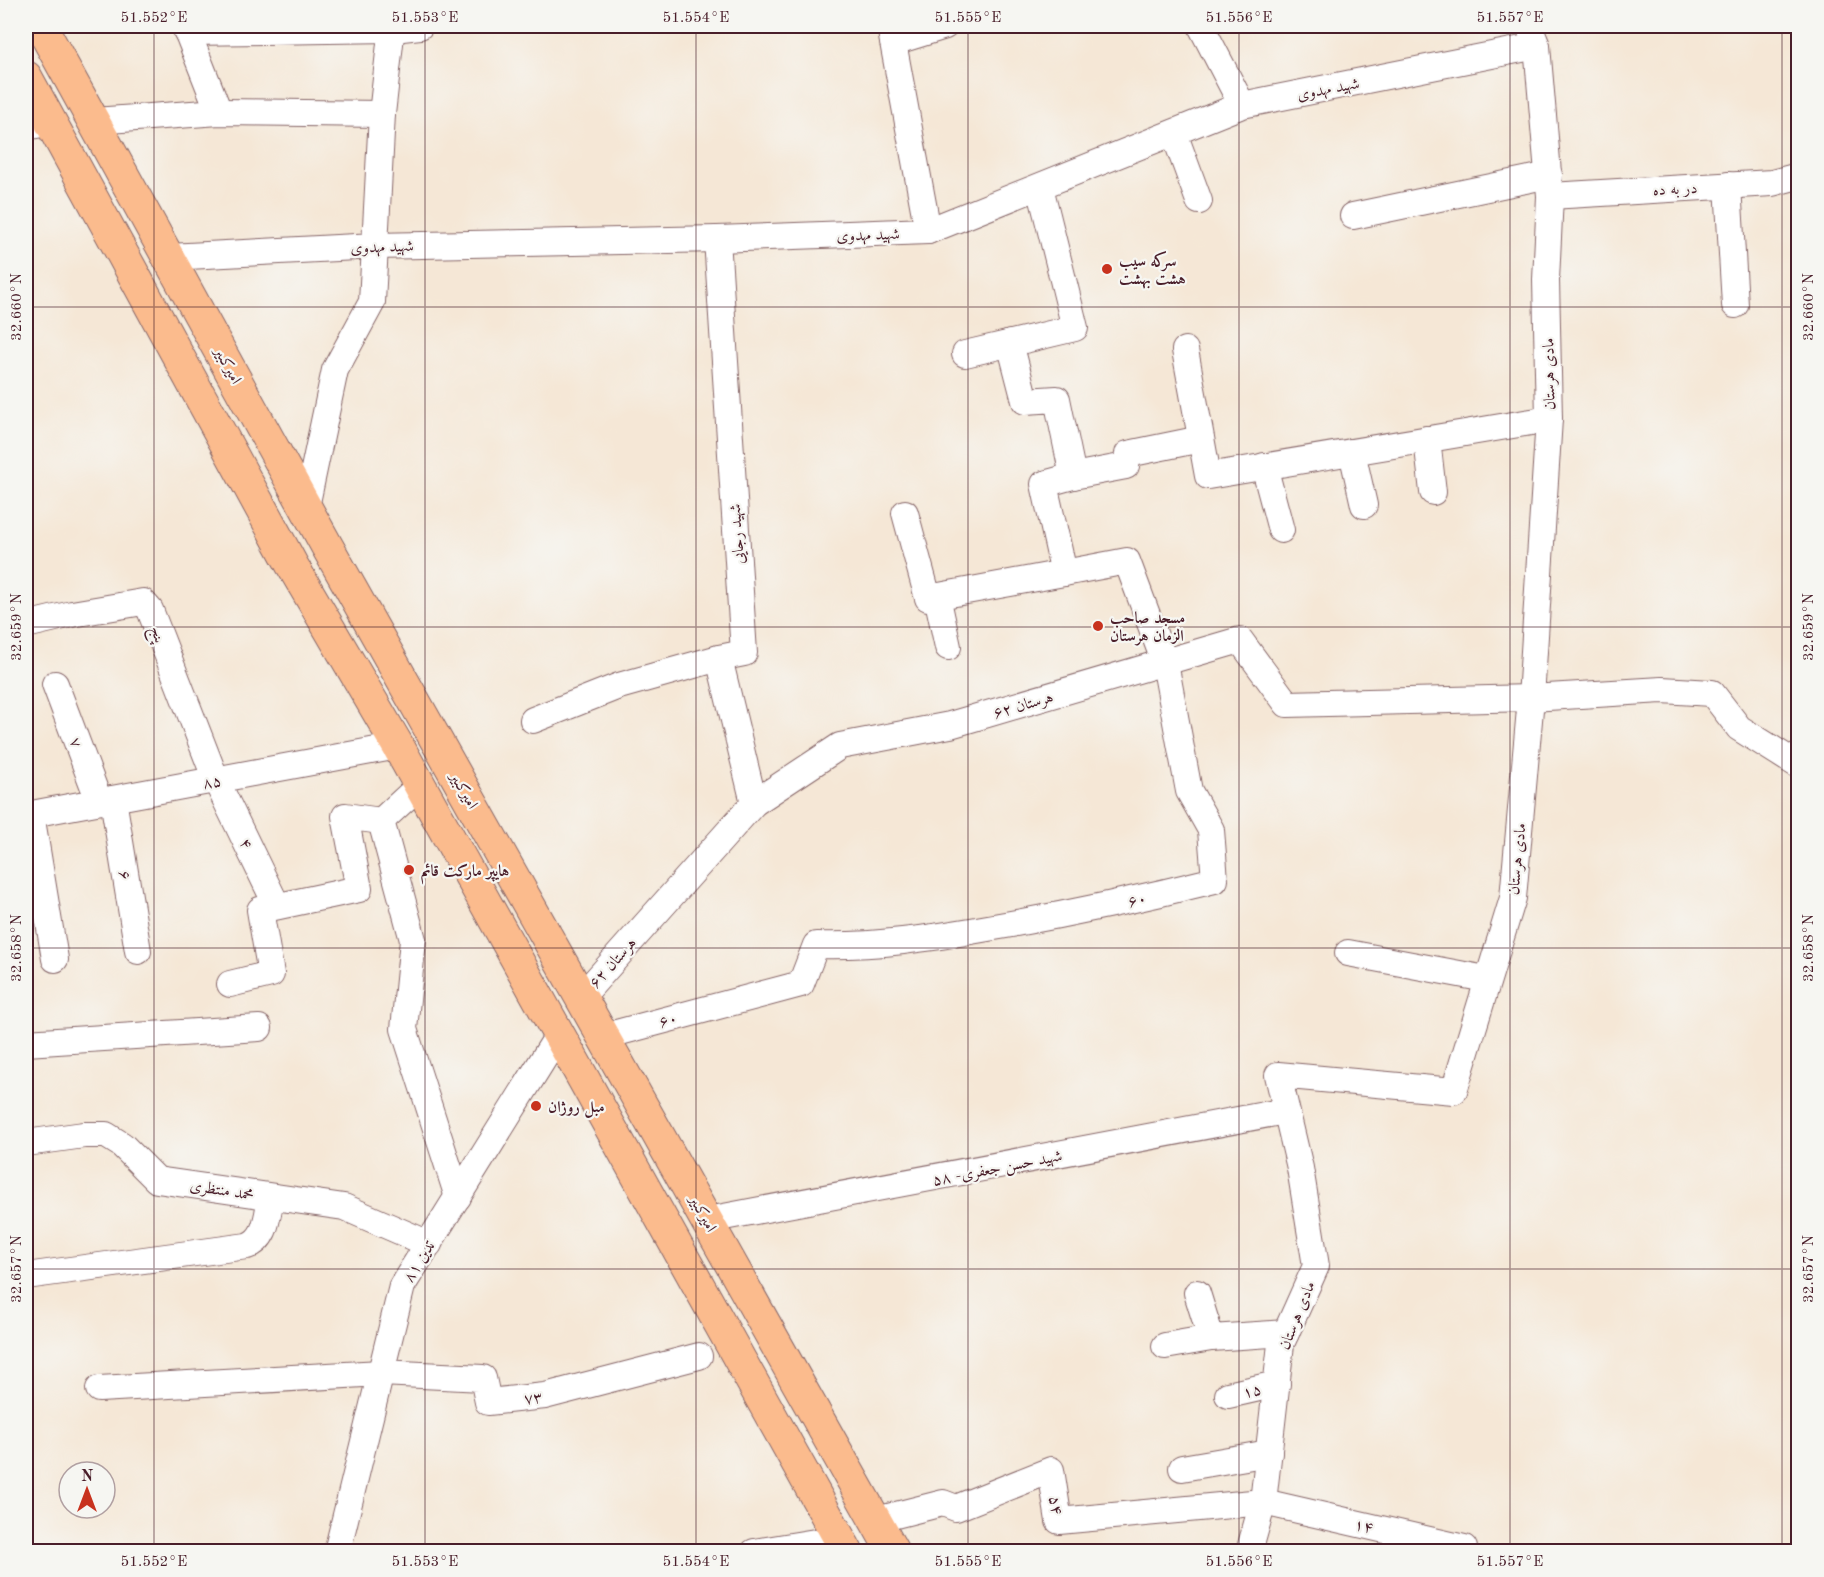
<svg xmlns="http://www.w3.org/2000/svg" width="1824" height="1577" font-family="'Old Standard TT',Amiri,serif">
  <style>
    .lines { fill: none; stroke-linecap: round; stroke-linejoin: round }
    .minor-casing { stroke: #866567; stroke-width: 28 }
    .major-casing { stroke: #866567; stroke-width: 34 }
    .minor { stroke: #fff; stroke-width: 26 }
    .major { stroke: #fbbb8d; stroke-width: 32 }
    .ticks { fill: none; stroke: #4a1f2b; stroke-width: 1.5; stroke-opacity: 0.45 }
    .poi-dot { fill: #c8321e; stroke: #f6f6f2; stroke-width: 2 }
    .labels { text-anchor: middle; stroke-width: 4.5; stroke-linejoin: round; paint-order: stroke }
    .street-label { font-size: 16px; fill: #4a1f2b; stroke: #f6f6f2 }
    .poi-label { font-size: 16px; font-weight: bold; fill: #4a1f2b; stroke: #f6f6f2; text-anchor: start }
    .neatline { fill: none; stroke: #4a1f2b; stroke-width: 2 }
    .ticks-label { font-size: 15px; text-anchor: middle; fill: #4a1f2b }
  </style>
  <rect width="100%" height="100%" fill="#f6f6f2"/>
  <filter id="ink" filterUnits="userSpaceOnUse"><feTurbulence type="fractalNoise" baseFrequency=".0167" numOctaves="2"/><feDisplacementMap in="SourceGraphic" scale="12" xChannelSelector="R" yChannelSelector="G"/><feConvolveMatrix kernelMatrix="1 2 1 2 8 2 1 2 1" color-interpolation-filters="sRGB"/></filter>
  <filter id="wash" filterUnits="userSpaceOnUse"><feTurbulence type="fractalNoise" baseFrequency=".008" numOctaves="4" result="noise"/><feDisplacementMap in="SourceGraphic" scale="24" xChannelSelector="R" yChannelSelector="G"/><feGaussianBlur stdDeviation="1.35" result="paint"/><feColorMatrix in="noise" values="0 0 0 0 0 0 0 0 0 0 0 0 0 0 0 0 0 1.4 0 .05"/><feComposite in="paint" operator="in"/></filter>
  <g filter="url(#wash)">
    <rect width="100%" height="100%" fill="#f5e7d6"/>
  </g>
  <g filter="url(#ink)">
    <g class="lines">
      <g class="minor-casing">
        <g id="minor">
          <polyline points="185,26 219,112"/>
          <polyline points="890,26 928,231"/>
          <polyline points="1201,26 1242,105"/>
          <polyline points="187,32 393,29 420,26"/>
          <polyline points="893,42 945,26"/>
          <polyline points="94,121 219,112 382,114"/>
          <polyline points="26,127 51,122"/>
          <polyline points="1174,133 1199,201"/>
          <polyline points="1728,185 1735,305"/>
          <polyline points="1550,196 1772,183 1798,176"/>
          <polyline points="1353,216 1549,175"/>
          <polyline points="717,239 744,653 719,658 754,803"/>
          <polyline points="169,257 375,246 717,239 928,231 1242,105 1537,46"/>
          <polyline points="1010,343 1025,401 1057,399 1073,476 1126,466 1128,454 1201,439"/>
          <polyline points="1185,350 1208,476 1549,419"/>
          <polyline points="965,354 1075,328 1040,187"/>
          <polyline points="1427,439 1433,492"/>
          <polyline points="1352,452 1364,505"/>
          <polyline points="1264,466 1281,530"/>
          <polyline points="306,507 335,370 372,302 382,114 392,26"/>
          <polyline points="905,513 928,598 1064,573"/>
          <polyline points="937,596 948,647"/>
          <polyline points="26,625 72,614 143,602 150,610 216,780 277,906"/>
          <polyline points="55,684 99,801"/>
          <polyline points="533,720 619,686 719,658"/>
          <polyline points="420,785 381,821 413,940 404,1029 458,1197"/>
          <polyline points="113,799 138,951"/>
          <polyline points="31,814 55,959"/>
          <polyline points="26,815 398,746"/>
          <polyline points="1348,953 1486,979"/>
          <polyline points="230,984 271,974 260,910 359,889 345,816 381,821"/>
          <polyline points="582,996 754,803 840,746 950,725 1240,640 1287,704 1531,698 1662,690 1712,693 1739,728 1798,765"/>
          <path d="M 605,1036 L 801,984 L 816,945 C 874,947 932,938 988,928 C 1065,915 1139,899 1215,880 L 1211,830 L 1189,791 L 1165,663 L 1127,561 L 1064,573 L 1044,484 L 1073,476"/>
          <polyline points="26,1043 259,1028"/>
          <polyline points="26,1143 84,1135 106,1135 122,1145 157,1180 344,1207 429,1244"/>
          <polyline points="708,1220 1285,1111"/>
          <path d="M 26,1276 L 247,1246 C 267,1239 267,1216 271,1197"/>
          <polyline points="1197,1293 1211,1338"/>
          <polyline points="1165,1346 1211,1338 1286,1333"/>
          <polyline points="99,1389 381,1373 483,1378 488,1402 545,1396 699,1356"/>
          <polyline points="1228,1395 1277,1384"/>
          <polyline points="1182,1468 1269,1453"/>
          <polyline points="876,1520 943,1503 956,1508 1051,1470 1059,1521 1263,1502 1464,1548"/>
          <polyline points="337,1552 402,1286 559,1034"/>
          <polyline points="754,1552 840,1538"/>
          <polyline points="1249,1552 1263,1502 1281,1344 1316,1266 1300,1168 1278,1075 1454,1091 1513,898 1531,698 1549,419 1546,280 1550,196 1537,46 1529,26"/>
        </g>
      </g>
      <g class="major-casing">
        <g id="major">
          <polyline points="41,26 328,548 893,1552"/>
          <polyline points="26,77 292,565 398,746 847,1552"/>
        </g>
      </g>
      <use href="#minor" class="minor"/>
      <use href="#major" class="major"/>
    </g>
  </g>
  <path class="ticks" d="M 154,26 L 154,1552M 425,26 L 425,1552M 696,26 L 696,1552M 968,26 L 968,1552M 1239,26 L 1239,1552M 1510,26 L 1510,1552M 1782,26 L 1782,1552M 26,307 L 1798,307M 26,627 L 1798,627M 26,948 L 1798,948M 26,1269 L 1798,1269"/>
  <g class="poi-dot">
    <circle cx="1107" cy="269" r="6"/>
    <circle cx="1098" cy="626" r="6"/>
    <circle cx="409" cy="870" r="6"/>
    <circle cx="536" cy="1106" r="6"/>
  </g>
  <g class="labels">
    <g class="street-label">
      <text transform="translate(1328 88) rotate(-11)" y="6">شهید مهدوی</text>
      <text transform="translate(1675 188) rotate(-3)" y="6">در به ده</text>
      <text transform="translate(868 234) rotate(-2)" y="6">شهید مهدوی</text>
      <text transform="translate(382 246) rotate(-2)" y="6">شهید مهدوی</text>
      <text transform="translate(229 365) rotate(61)" y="6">امیرکبیر</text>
      <text transform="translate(1548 374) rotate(-91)" y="6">مادی هرستان</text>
      <text transform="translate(736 534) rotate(-94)" y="6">شهید رجایی</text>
      <text transform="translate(159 634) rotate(69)" y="6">پنج</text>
      <text transform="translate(1023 704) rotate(-16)" y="6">هرستان ۶۲</text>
      <text transform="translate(77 742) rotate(70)" y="6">۷</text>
      <text transform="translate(212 781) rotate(-10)" y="6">۸۵</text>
      <text transform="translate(465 790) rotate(60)" y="6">امیرکبیر</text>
      <text transform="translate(247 843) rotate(64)" y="6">۴</text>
      <text transform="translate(1516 859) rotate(-84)" y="6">مادی هرستان</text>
      <text transform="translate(126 875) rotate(81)" y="6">۶</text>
      <text transform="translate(1137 899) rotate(-14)" y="6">۶۰</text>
      <text transform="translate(612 962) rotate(-48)" y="6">هرستان ۶۲</text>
      <text transform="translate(668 1019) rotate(-15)" y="6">۶۰</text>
      <text transform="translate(997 1167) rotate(-11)" y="6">شهید حسن جعفری- ۵۸</text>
      <text transform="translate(222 1189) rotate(9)" y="6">محمد منتظری</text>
      <text transform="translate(704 1213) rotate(61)" y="6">امیرکبیر</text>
      <text transform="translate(418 1261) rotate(-58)" y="6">تدین ۸۱</text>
      <text transform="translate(1296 1315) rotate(-68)" y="6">مادی هرستان</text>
      <text transform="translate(1252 1390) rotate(-12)" y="6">۱۵</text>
      <text transform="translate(533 1397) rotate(-7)" y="6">۷۳</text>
      <text transform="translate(1057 1505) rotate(79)" y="6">۵۴</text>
      <text transform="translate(1364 1525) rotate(13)" y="6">۱۴</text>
    </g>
    <g class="poi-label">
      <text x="1119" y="266">سرکه سیب<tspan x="1119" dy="18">هشت بهشت</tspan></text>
      <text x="1110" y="623">مسجد صاحب<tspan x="1110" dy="18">الزمان هرستان</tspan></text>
      <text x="421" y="876">هایپر مارکت قائم</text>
      <text x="548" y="1112">مبل روژان</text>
    </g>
  </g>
  <rect width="1824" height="1577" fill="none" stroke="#f6f6f2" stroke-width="66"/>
  <g transform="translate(87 1490)"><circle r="28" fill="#f6f6f2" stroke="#b1a0a2" stroke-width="1.5"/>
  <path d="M0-4.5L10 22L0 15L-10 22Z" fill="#c8321e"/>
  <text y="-9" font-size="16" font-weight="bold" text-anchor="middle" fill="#4a1f2b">N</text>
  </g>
  <rect x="33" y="33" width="1758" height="1511" class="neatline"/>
  <g class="ticks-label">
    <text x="154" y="22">51.552°E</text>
    <text x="425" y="22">51.553°E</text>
    <text x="696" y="22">51.554°E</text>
    <text x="968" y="22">51.555°E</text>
    <text x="1239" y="22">51.556°E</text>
    <text x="1510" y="22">51.557°E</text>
    <text transform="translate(16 307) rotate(-90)" y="5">32.660°N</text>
    <text transform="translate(1808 307) rotate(-90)" y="5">32.660°N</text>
    <text transform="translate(16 627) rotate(-90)" y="5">32.659°N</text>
    <text transform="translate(1808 627) rotate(-90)" y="5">32.659°N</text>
    <text transform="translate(16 948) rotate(-90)" y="5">32.658°N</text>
    <text transform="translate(1808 948) rotate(-90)" y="5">32.658°N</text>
    <text transform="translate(16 1269) rotate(-90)" y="5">32.657°N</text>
    <text transform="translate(1808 1269) rotate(-90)" y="5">32.657°N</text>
    <text x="154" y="1566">51.552°E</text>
    <text x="425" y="1566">51.553°E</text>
    <text x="696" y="1566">51.554°E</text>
    <text x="968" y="1566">51.555°E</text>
    <text x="1239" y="1566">51.556°E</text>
    <text x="1510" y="1566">51.557°E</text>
  </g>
</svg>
